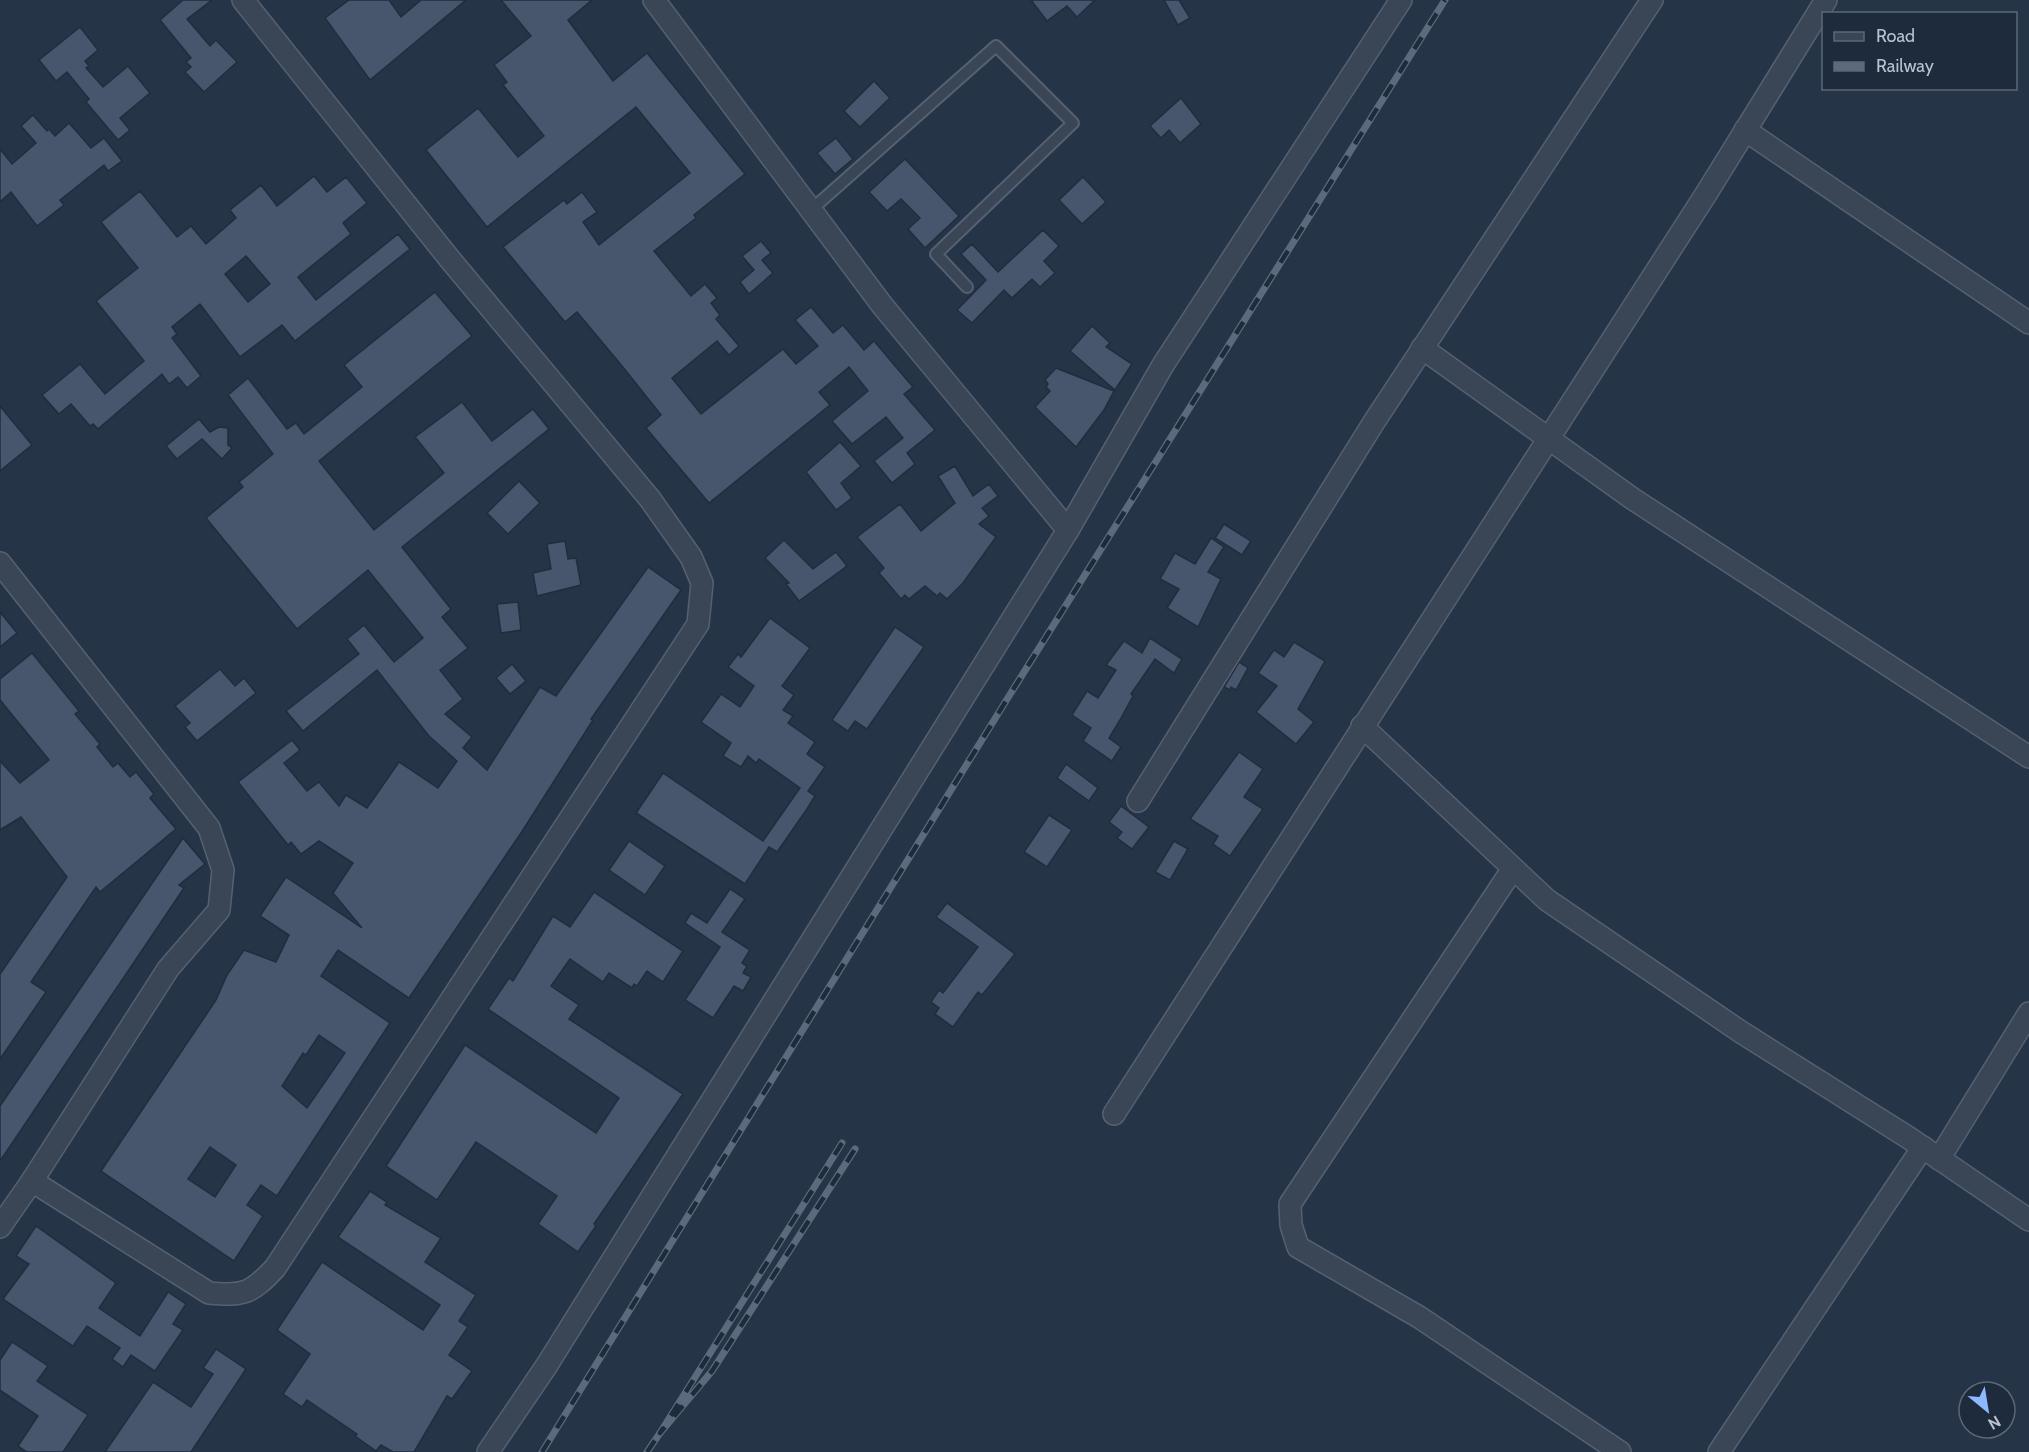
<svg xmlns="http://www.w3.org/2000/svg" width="2029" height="1452" font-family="Cabin,sans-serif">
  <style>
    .building { fill: #47566c; stroke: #202d3e; stroke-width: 1.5; fill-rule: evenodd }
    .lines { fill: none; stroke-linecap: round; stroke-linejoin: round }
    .lane-casing { stroke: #556171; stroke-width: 14 }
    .street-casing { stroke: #556171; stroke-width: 24 }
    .lane { stroke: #3a4656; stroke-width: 10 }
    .street { stroke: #3a4656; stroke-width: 21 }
    .rail-casing { stroke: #5c6a7d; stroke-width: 7 }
    .rail { stroke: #1e2b3c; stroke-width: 4.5; stroke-dasharray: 14; stroke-linecap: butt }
  </style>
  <rect width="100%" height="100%" fill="#253447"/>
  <g class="building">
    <polygon points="183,0 212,0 187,19 210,46 216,40 237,62 204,92 185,72 191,67 186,62 191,58 160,20"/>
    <polygon points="349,0 389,0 401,17 421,0 466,0 370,80 325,18"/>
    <polygon points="501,0 592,0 568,20 613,81 647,53 745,174 694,215 696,218 654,251 691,296 705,284 717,298 711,303 720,315 716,319 739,346 729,355 717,341 672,378 701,414 783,349 796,364 818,346 795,320 811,307 833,333 843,325 864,350 874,341 913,387 904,394 935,430 907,453 915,464 892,483 874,461 903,438 886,417 852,444 832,421 868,391 849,367 819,392 830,405 709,503 646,428 661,415 622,366 577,312 565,322 503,247 564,200 567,204 582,192 597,212 583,222 599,245 690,173 636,107 487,227 426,150 478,108 518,157 544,136 503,85 507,82 494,65 531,36"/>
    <polygon points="1031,0 1095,0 1077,17 1067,6 1047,21"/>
    <polygon points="1164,0 1179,0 1190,18 1178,25"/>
    <polygon points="80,27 98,50 85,61 89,66 86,68 103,87 128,66 150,93 120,118 130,130 118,140 86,102 89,99 67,72 56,81 39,60"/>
    <polygon points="874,81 890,98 860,127 844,111"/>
    <polygon points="1181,98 1201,124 1180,143 1169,130 1161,138 1150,126"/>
    <polygon points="33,115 47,131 49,129 55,136 69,123 91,148 104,138 122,161 108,171 104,165 60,200 64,205 37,226 11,192 0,202 0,149 12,164 36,143 21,126"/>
    <polygon points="836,138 853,159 835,174 817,153"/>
    <polygon points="905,159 959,216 925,248 908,229 920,218 901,199 887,211 869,192"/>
    <path d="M 314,176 L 327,192 L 346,177 L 367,203 L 343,223 L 351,234 L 298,277 L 316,300 L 398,234 L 410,249 L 295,341 L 282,325 L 240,357 L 200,304 L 172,327 L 177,334 L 172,338 L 201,376 L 187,388 L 178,377 L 169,384 L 162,374 L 98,429 L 93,424 L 90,426 L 71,404 L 59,414 L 42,395 L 80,364 L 105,394 L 144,361 L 96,301 L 138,268 L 101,222 L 140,191 L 177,237 L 191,226 L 206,244 L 236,218 L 230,210 L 261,185 L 277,206 ZM 246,256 L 270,284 L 248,302 L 225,274 Z"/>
    <polygon points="1083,177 1106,202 1082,224 1059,200"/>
    <polygon points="1043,230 1059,246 1044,261 1055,273 1040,287 1032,279 1012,298 1004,290 972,323 957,310 986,280 961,254 972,244 998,272"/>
    <polygon points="761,241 771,253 762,260 773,273 749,294 740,282 754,270 742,256"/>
    <path d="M 435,292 L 472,336 L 319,461 L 374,530 L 444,473 L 415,437 L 462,402 L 492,441 L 533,409 L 549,429 L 402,547 L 451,609 L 442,617 L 468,648 L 440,670 L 463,699 L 445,714 L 472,737 L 463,748 L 487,770 L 540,687 L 556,696 L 648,567 L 681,590 L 591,719 L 593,720 L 521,833 L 409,998 L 338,950 L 321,976 L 390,1023 L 277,1196 L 261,1185 L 247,1205 L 263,1216 L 234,1261 L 101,1171 L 216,1000 L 227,975 L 244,950 L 276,962 L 289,935 L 260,916 L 286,877 L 362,928 L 333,893 L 353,863 L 319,841 L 301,854 L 291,842 L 288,845 L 238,782 L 292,740 L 300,750 L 284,763 L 307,791 L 319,782 L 339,806 L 346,795 L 367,808 L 399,762 L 438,788 L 457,761 L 429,736 L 377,670 L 303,731 L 286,711 L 359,654 L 347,639 L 364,625 L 394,662 L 423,638 L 368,570 L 297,629 L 206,518 L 243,487 L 239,482 L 273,454 L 228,395 L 248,378 L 287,429 L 296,423 L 304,434 L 362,387 L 344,365 ZM 319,1035 L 345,1053 L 307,1108 L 282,1086 L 303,1053 L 306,1055 ZM 210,1147 L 236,1165 L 215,1197 L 188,1179 Z"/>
    <polygon points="1092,326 1110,343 1106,347 1132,364 1115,390 1070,351"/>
    <polygon points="1056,368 1114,391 1104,410 1076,447 1035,407 1050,391 1046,387 1048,384 1045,380"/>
    <polygon points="0,406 32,445 0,471"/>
    <polygon points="199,419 210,432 219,427 228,428 228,445 232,448 222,459 202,439 177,459 166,446"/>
    <polygon points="840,442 861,466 841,483 852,498 836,510 806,472"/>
    <polygon points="955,466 973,496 989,484 998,496 982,508 989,516 979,524 996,537 963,583 947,599 940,593 937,596 925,586 909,599 905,595 901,599 879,573 884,568 857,537 900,504 921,531 955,503 938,476"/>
    <polygon points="519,481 540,503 508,534 487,513"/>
    <polygon points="1224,524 1251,541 1242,555 1215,538"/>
    <polygon points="1211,538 1224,547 1208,572 1221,579 1198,627 1167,608 1179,589 1160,579 1175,553 1195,564"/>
    <polygon points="784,540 813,569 836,552 847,566 799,601 786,584 789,583 765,558"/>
    <polygon points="565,541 568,559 576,558 581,585 537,596 533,573 551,569 547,544"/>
    <polygon points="518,602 521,630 501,633 497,604"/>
    <polygon points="0,612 17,633 0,647"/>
    <polygon points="770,618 810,648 782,686 794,695 783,710 793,716 788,723 815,742 807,754 825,767 808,791 815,796 807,809 777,852 769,847 745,884 636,813 663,773 763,841 800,788 759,759 756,763 748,756 741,767 723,756 731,743 701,722 721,694 740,707 754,686 728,667 738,654 741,657"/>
    <polygon points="895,627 924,647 867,729 855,721 848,731 832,720"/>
    <polygon points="1150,638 1182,659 1174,673 1155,659 1131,694 1133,696 1120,720 1109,738 1121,747 1112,761 1083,741 1091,728 1072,715 1087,691 1098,698 1116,670 1106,665 1124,641 1142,653"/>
    <polygon points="1294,642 1325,661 1298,709 1314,722 1296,744 1256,712 1277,686 1258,673 1274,650 1284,657"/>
    <polygon points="32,653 79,711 75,714 100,744 97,747 113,767 118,763 130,777 136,772 154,794 150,798 176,829 100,892 96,887 31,982 46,992 0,1059 0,974 67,877 21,817 0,830 0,761 20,783 49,760 0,700 0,679"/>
    <polygon points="1239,662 1248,668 1236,690 1231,687 1230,690 1224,687"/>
    <polygon points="512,664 526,681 510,694 496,678"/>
    <polygon points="220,669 235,686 244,678 256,693 197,741 185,727 190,723 175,706"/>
    <polygon points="1239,752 1263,769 1244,797 1263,809 1230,856 1213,844 1218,836 1190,819"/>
    <polygon points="1066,764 1098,788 1089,801 1057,778"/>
    <polygon points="1121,806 1149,827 1132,849 1117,838 1122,832 1109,822"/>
    <polygon points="1049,815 1072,830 1047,867 1024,852"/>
    <polygon points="183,838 205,864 179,885 184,888 0,1161 0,1106"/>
    <polygon points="629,841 665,866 645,895 609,870"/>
    <polygon points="1174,841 1188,849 1170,880 1155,872"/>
    <polygon points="730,889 745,899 722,932 750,950 742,963 747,966 743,973 751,977 743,991 734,986 713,1018 685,1000 720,947 685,923 691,913 707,923"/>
    <polygon points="594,892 683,951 663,982 647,971 637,986 634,984 632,988 609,973 603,982 570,959 551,986 579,1005 569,1019 683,1094 594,1224 596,1226 578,1252 538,1224 557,1196 476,1142 437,1200 386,1166 465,1045 596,1133 619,1098 488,1009 509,978 513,981 553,916 570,927"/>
    <polygon points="947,903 1015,954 982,995 978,992 953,1027 935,1014 939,1008 931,1002 939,990 943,993 978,947 936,917"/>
    <polygon points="370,1191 387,1202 385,1205 441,1238 425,1262 476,1295 459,1321 468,1327 449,1355 472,1371 452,1399 447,1396 414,1452 393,1452 381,1445 376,1451 355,1436 357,1434 307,1400 302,1407 283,1394 310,1354 277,1330 322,1262 423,1330 440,1305 338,1237"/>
    <polygon points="36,1226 116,1283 99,1308 140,1336 168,1292 186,1304 173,1324 183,1330 155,1371 131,1355 123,1367 112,1359 120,1348 87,1326 73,1346 3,1299 29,1264 16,1256"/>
    <polygon points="12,1342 48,1366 37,1381 88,1415 63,1452 27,1452 18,1446 38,1416 0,1390 0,1360"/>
    <polygon points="216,1349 246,1369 191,1452 105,1452 153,1382 191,1407 213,1374 203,1368"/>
  </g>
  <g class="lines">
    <g class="lane-casing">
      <polyline id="lane" points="811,210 996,46 1073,123 936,254 967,287"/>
    </g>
    <g class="street-casing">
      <g id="street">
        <polyline points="654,0 882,305 1068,530"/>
        <polyline points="1745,130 2029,323"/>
        <polyline points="1422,348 1633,499 2029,757"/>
        <polyline points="0,563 209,828 223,870 219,910 168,969 32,1181 0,1227"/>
        <polyline points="1362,726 1547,900 1741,1032 1909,1138 2029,1220"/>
        <polyline points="1138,801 1374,422 1652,0"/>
        <polyline points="1512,870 1290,1204 1291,1225 1298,1247 1419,1317 1620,1452"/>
        <polyline points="1114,1114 1706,194 1826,0"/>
        <polyline points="1939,1159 2029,1013"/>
        <path d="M 32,1181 L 209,1293 C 243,1296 251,1294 275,1268 L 698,624 L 702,583 L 691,557 L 650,499 L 448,257 L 243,0"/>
        <polyline points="488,1452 547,1365 1068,530 1163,365 1401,0"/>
        <polyline points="1719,1452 1923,1147"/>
      </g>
    </g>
    <use href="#lane" class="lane"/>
    <use href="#street" class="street"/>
    <g class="rail-casing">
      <g id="rail">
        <polyline points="842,1143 660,1433 712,1371 855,1149"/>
        <polyline points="542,1452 1009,696 1445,0"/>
        <polyline points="647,1452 660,1433"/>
      </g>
    </g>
    <use href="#rail" class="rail"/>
  </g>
  <rect x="1822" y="12" width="195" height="78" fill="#1e2b3c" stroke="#5c6777" stroke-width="1.5"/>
  <rect x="1834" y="32" width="30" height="9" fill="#3a4656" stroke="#5c6777" stroke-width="1.5"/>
  <text x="1876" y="42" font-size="18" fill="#b8c1cf">Road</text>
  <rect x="1834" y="62" width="30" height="9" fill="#5c6a7d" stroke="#5c6777" stroke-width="1.5"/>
  <text x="1876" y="72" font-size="18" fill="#b8c1cf">Railway</text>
  <g transform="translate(1987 1410) rotate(150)"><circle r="28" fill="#1e2b3c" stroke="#5c6777" stroke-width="1.5"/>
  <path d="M0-4.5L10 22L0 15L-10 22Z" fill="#8db9ff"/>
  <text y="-9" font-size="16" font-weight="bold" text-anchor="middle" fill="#b8c1cf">N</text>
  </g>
</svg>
